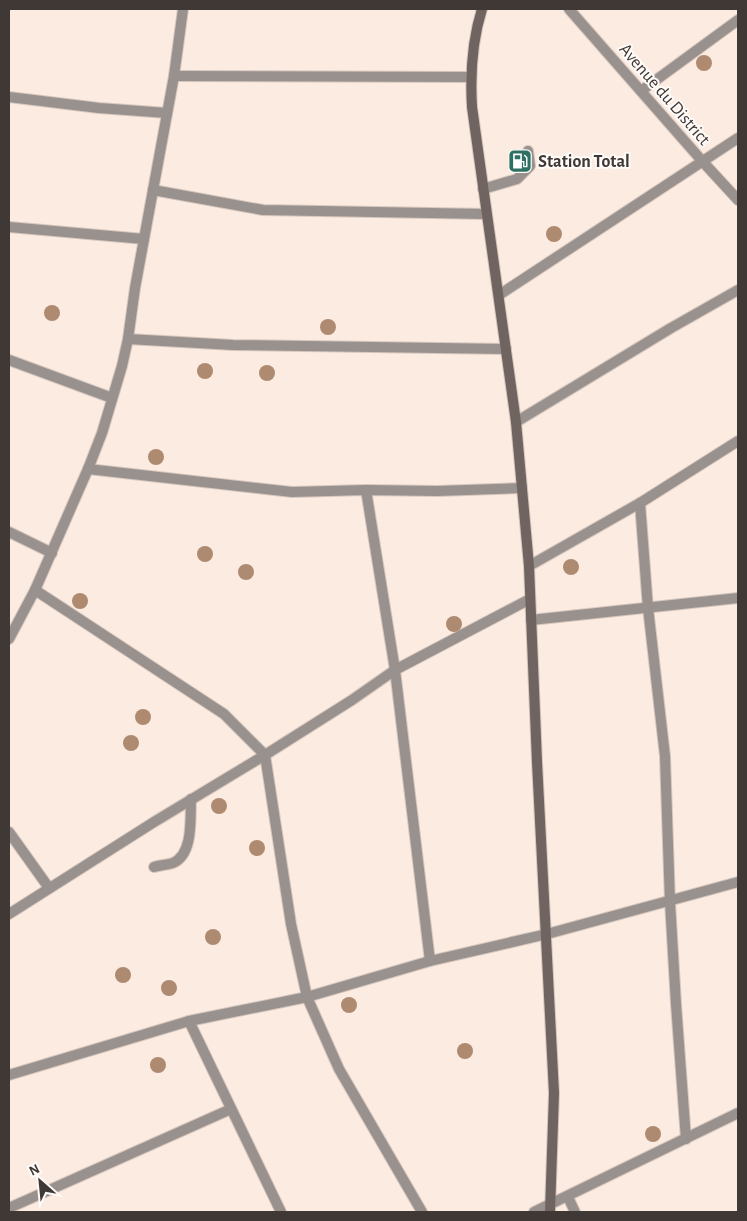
<svg xmlns="http://www.w3.org/2000/svg" width="747" height="1221" font-family="'Alegreya Sans',sans-serif">
  <style>
    .lines { fill: none; stroke-linecap: round; stroke-linejoin: round }
    .lane-casing { stroke: #d6c7be; stroke-width: 12 }
    .street-casing { stroke: #d6c7be; stroke-width: 12 }
    .secondary-casing { stroke: #d6c7be; stroke-width: 12 }
    .lane { stroke: #99918e; stroke-width: 10 }
    .street { stroke: #99918e; stroke-width: 10 }
    .secondary { stroke: #706461; stroke-width: 10 }
    .tree { fill: #ae8a71 }
    .labels { text-anchor: middle; stroke-width: 4; stroke-linejoin: round; paint-order: stroke }
    .street-label { font-size: 18px; fill: #3f3834; stroke: #fffbf9 }
    .poi-label { font-size: 18px; font-weight: bold; fill: #3f3834; stroke: #fffbf9; text-anchor: start }
  </style>
  <rect width="100%" height="100%" fill="#fcebe0"/>
  <g class="lines">
    <g class="lane-casing">
      <g id="lane">
        <polyline points="483,189 517,179 530,166 528,151"/>
        <path d="M 154,867 C 160,865 167,865 173,863 C 194,854 190,817 191,799"/>
      </g>
    </g>
    <g class="street-casing">
      <g id="street">
        <polyline points="569,9 703,162 738,200"/>
        <polyline points="174,76 470,77"/>
        <polyline points="641,91 738,20"/>
        <polyline points="9,97 99,108 167,113"/>
        <polyline points="153,190 263,210 486,214"/>
        <polyline points="9,227 144,239"/>
        <polyline points="499,295 738,138"/>
        <polyline points="128,339 233,345 506,349"/>
        <polyline points="9,360 112,398"/>
        <polyline points="516,422 671,328 738,290"/>
        <polyline points="88,469 292,492 366,490 437,491 522,488"/>
        <polyline points="366,490 395,670 430,961"/>
        <polyline points="640,503 648,608 665,756 670,902 676,1004 686,1139"/>
        <polyline points="9,532 52,553"/>
        <polyline points="529,566 640,503 738,441"/>
        <polyline points="35,590 224,714 265,755 291,924 307,997 339,1069 422,1212"/>
        <polyline points="531,620 738,598"/>
        <polyline points="9,639 35,590 88,469 102,433 122,366 128,339 135,288 174,76 183,9"/>
        <polyline points="9,832 49,888"/>
        <polyline points="9,914 154,822 265,755 352,700 395,670 530,599"/>
        <polyline points="189,1021 281,1212"/>
        <polyline points="9,1075 189,1021 307,997 430,961 547,934 738,882"/>
        <polyline points="568,1197 575,1212"/>
        <polyline points="9,1208 231,1109"/>
        <polyline points="534,1212 738,1113"/>
      </g>
    </g>
    <g class="secondary-casing">
      <path id="secondary" d="M 482,9 C 472,41 470,73 472,107 L 516,422 L 529,566 L 537,762 L 554,1093 L 550,1212"/>
    </g>
    <use href="#lane" class="lane"/>
    <use href="#street" class="street"/>
    <use href="#secondary" class="secondary"/>
  </g>
  <g class="tree">
    <circle cx="704" cy="63" r="8"/>
    <circle cx="554" cy="234" r="8"/>
    <circle cx="52" cy="313" r="8"/>
    <circle cx="328" cy="327" r="8"/>
    <circle cx="205" cy="371" r="8"/>
    <circle cx="267" cy="373" r="8"/>
    <circle cx="156" cy="457" r="8"/>
    <circle cx="205" cy="554" r="8"/>
    <circle cx="571" cy="567" r="8"/>
    <circle cx="246" cy="572" r="8"/>
    <circle cx="80" cy="601" r="8"/>
    <circle cx="454" cy="624" r="8"/>
    <circle cx="143" cy="717" r="8"/>
    <circle cx="131" cy="743" r="8"/>
    <circle cx="219" cy="806" r="8"/>
    <circle cx="257" cy="848" r="8"/>
    <circle cx="213" cy="937" r="8"/>
    <circle cx="123" cy="975" r="8"/>
    <circle cx="169" cy="988" r="8"/>
    <circle cx="349" cy="1005" r="8"/>
    <circle cx="465" cy="1051" r="8"/>
    <circle cx="158" cy="1065" r="8"/>
    <circle cx="653" cy="1134" r="8"/>
  </g>
  <defs>
    <g id="fuel-square" transform="scale(1.25)"><rect x="-9" y="-9" width="18" height="18" rx="4" fill="#2e7163" stroke="#fffbf9"/><path d="M-5.5-6h7V0h2V4h1.3V-2.5L3-4.5l.8-.8L6-3V5H2.5V1h-1V6h-7ZM-4.2-4.7v3.2H.2V-4.7Z" fill="#fff"/></g>
  </defs>
  <g fill-rule="evenodd">
    <use href="#fuel-square" x="520" y="161"/>
  </g>
  <g class="labels">
    <g class="street-label">
      <text transform="translate(665 94) rotate(49)" y="6">Avenue du District</text>
    </g>
    <g class="poi-label">
      <text x="538" y="167">Station Total</text>
    </g>
  </g>
  <rect width="747" height="1221" fill="none" stroke="#3f3834" stroke-width="20"/>
  <g transform="translate(40 1181) rotate(333)" stroke="#fffbf9" stroke-width="4" paint-order="stroke">
  <path d="M0-4L9 19L0 12L-9 19Z" fill="#3f3834"/>
  <text y="-8" font-size="14" font-weight="bold" text-anchor="middle" fill="#3f3834">N</text>
  </g>
</svg>
